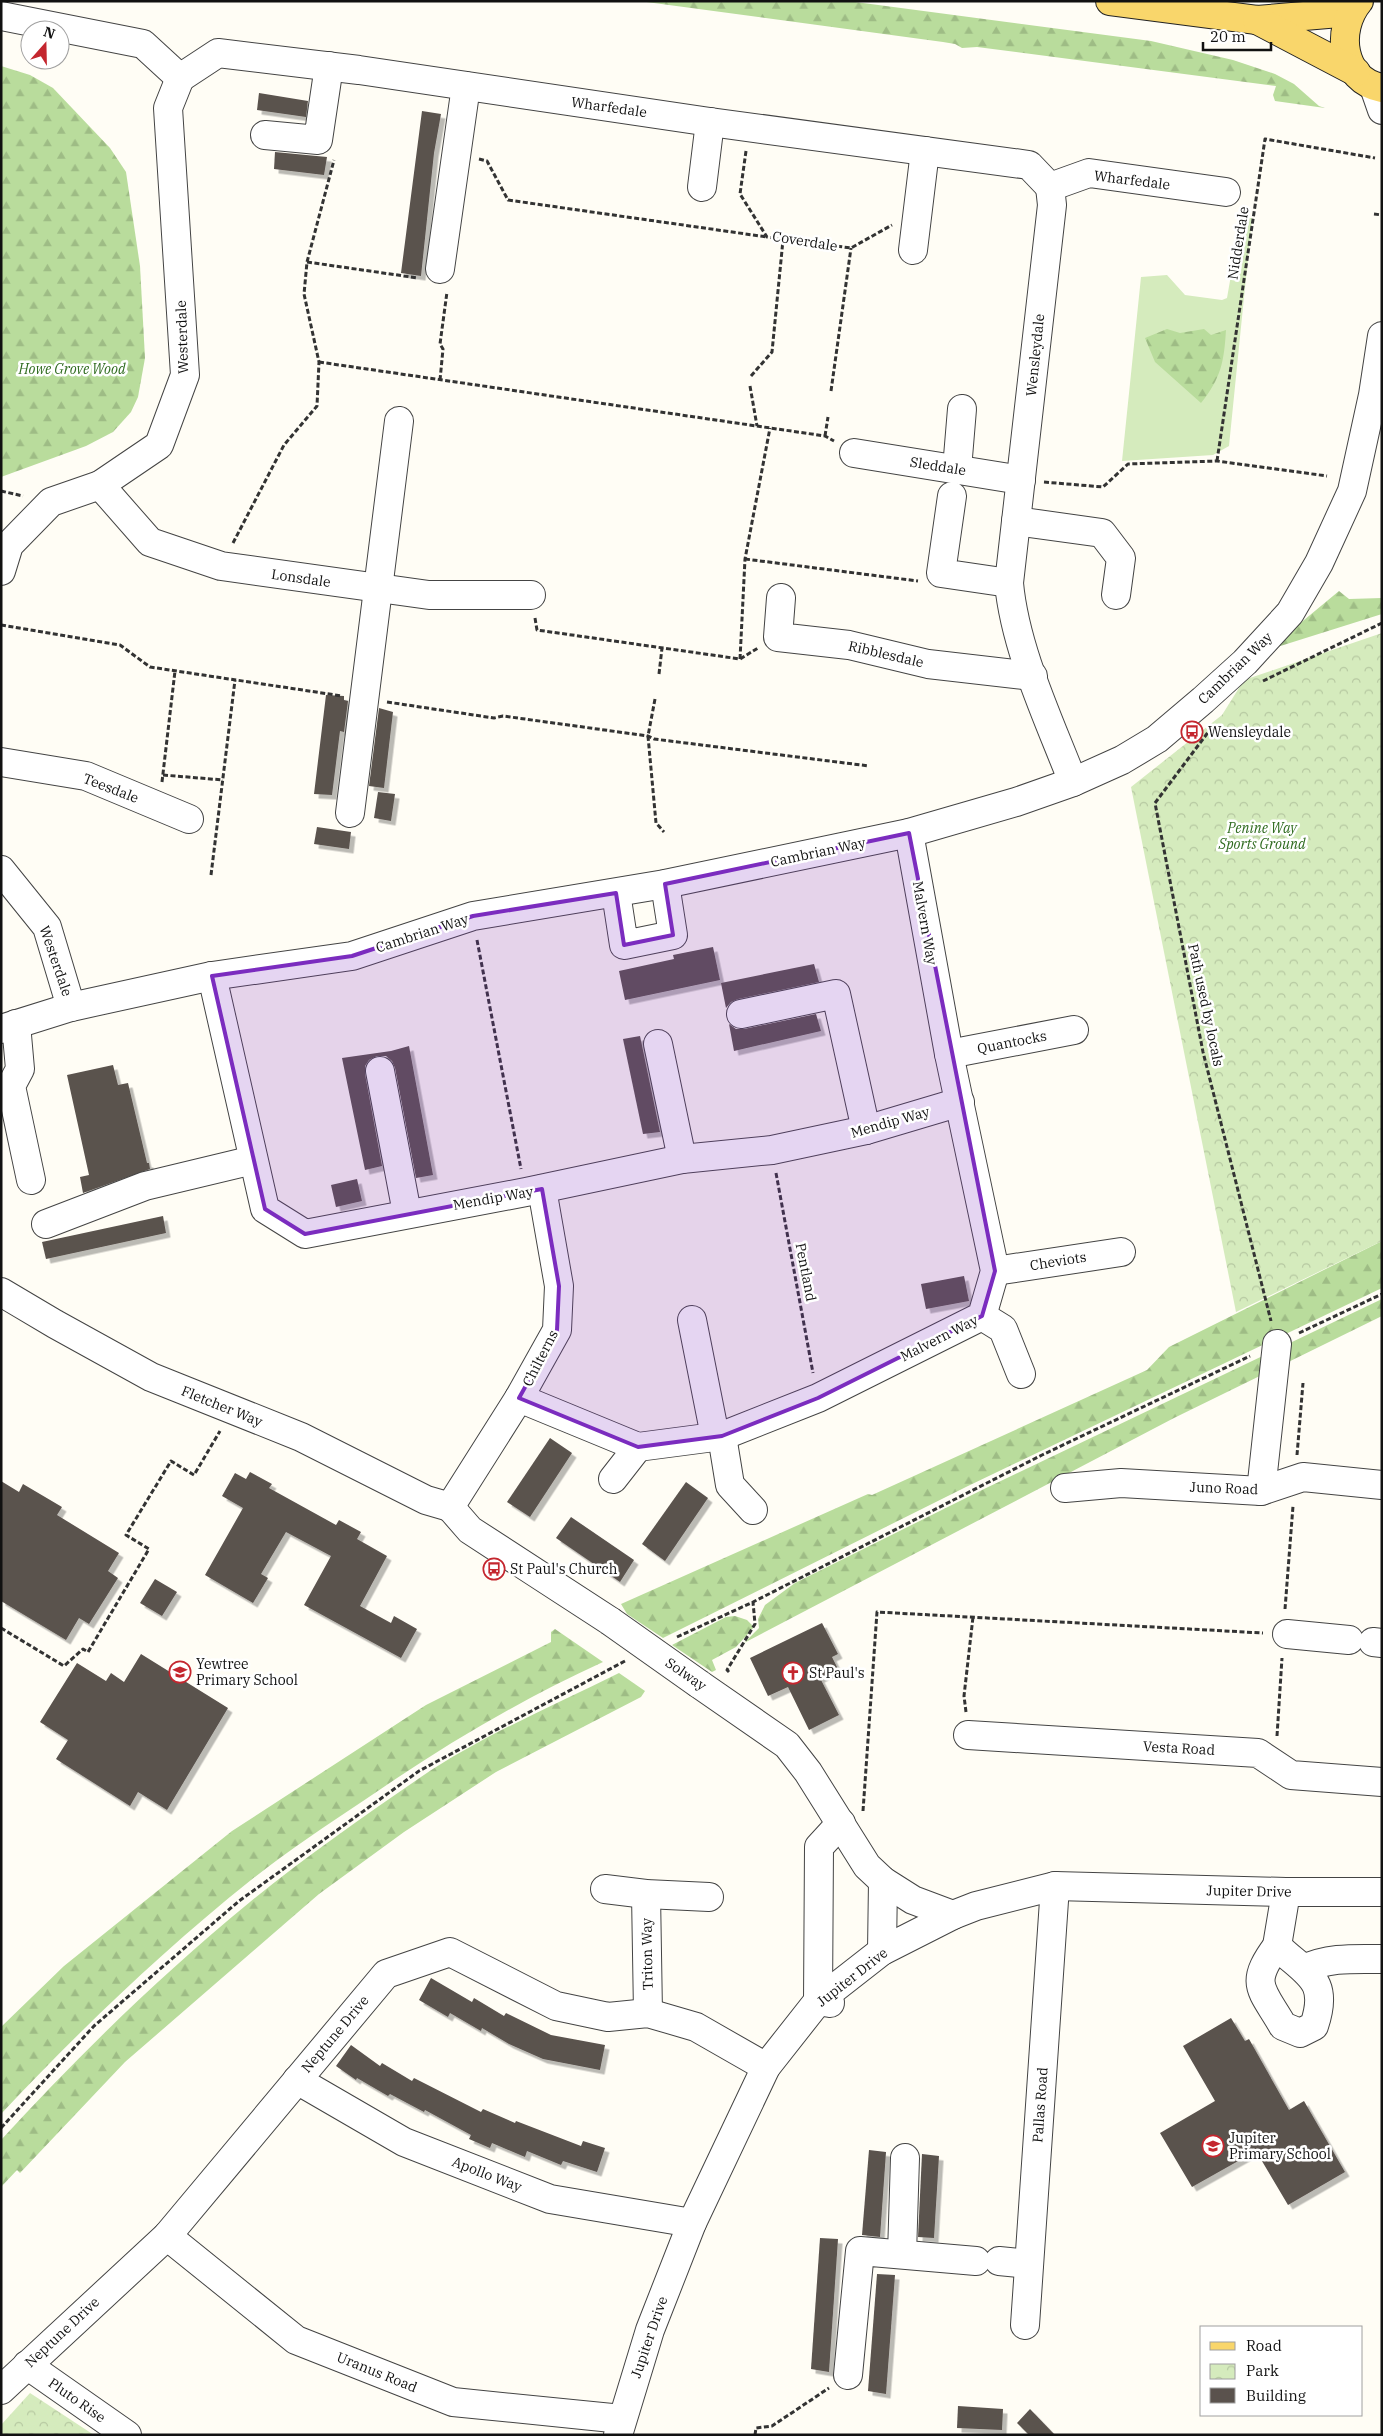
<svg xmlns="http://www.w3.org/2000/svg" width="1383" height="2436" font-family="'IBM Plex Serif',serif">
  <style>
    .grass { fill: #d5ebbd }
    .forest { fill: url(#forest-firs) }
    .park { fill: url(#park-crowns) }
    .building { fill: #5a524d; filter: url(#shadow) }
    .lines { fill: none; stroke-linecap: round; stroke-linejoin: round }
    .minor-casing { stroke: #444; stroke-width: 30 }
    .major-casing { stroke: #222; stroke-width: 30 }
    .path { stroke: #333; stroke-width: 3; stroke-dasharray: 5 2.5; stroke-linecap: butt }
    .minor { stroke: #fff; stroke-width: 28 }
    .major { stroke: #f9d66b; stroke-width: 28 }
    .minor-bridge-casing { stroke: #444; stroke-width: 30; stroke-linecap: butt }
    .minor-bridge { stroke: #fff; stroke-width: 28 }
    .marked { fill: #7b2cbf; fill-opacity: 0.2; stroke: #7b2cbf; stroke-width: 4; stroke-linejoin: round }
    .labels { text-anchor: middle; stroke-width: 5; stroke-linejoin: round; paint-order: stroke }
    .street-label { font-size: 14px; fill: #111; stroke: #fff }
    .park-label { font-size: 14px; font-style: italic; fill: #2f6b1f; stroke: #fff }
    .poi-label { font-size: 14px; fill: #111; stroke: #fff; text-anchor: start }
  </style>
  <defs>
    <pattern id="forest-firs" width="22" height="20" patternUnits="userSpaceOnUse" patternTransform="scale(1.25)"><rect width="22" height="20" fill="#b9dc9c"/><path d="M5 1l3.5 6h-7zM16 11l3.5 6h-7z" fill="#9ebc85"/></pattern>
    <pattern id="park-crowns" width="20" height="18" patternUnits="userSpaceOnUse" patternTransform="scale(1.25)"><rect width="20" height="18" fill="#d5ebbd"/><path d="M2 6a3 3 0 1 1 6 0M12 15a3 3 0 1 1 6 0" fill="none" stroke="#b6c8a1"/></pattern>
    <filter id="shadow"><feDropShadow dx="4.5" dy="4.5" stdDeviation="0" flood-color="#0004"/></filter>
  </defs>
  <rect width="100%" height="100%" fill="#fffdf5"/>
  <polygon class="grass" points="1241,218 1252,218 1229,446 1213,455 1122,461 1141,277 1167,275 1185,295 1222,300 1227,298"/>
  <g class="forest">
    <polygon points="639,1 848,1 1151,41 1233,60 1275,74 1294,84 1319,106 1325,108 1275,101 1273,95 1276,86 977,47 962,48 955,44 943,42"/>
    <polygon points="1,66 30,75 53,88 110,148 126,172 140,266 145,358 138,397 131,412 113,432 86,446 1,477"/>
    <path d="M 1167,329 L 1180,333 L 1204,329 L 1211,335 L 1226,330 C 1224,362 1221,378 1201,403 L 1155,362 L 1145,338 Z"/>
    <polygon points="1339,591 1349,599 1382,598 1382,614 1268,650"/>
    <polygon points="1382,1241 1382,1288 968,1486 663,1638 627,1614 621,1604 868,1494 872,1495 1147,1370 1169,1347"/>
    <polygon points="1382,1299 1382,1316 1174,1418 744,1643 759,1628 758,1619 765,1605 795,1583 984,1489"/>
    <polygon points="735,1616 747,1620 754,1627 736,1647 712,1660 716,1670 712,1672 672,1645 726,1617"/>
    <path d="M 555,1629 L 603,1662 C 518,1701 443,1746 366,1799 C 327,1825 288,1851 251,1880 C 161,1952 80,2030 1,2114 L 1,2027 L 64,1966 L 232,1831 L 426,1705 L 551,1642 L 551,1632 Z"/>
    <path d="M 619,1673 L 645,1691 L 641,1697 L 496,1772 L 404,1832 L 319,1894 L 125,2062 L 20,2173 L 17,2170 L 1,2187 L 1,2140 C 79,2055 161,1975 250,1902 C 305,1857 363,1817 421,1777 C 483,1735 553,1706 619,1673 Z"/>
  </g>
  <g class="park">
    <polygon points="1382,633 1382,1241 1236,1312 1131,787 1222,715 1244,680"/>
    <polygon points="30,2393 94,2435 1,2435 1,2425"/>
  </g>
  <g class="building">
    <polygon points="259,93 308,101 306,117 257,110"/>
    <polygon points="422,111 441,114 434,153 421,276 401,273"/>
    <polygon points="275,152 327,157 324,175 274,169"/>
    <polygon points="326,695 344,696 344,700 348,701 344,732 340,731 332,795 314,794"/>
    <polygon points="379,708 393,712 384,788 369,786"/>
    <polygon points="378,792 395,794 391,821 374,818"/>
    <polygon points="317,827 351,832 349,849 314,844"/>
    <polygon points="713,947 720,980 625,1000 619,971 674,959 673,955"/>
    <polygon points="814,964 819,982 738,999 731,1002 726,1008 721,983"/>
    <polygon points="816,1014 821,1031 734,1051 729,1024 736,1029 744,1029"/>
    <polygon points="640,1036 660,1132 643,1134 623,1039"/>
    <polygon points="409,1046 433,1175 416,1178 395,1068 392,1061 386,1056 377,1056 369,1060 365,1066 365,1074 382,1166 365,1170 342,1058 391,1051"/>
    <polygon points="113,1065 118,1085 128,1083 147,1163 149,1163 150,1169 83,1193 80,1177 89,1175 67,1075"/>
    <polygon points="357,1179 362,1201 336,1207 331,1185"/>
    <polygon points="163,1216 166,1233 46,1259 42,1242"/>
    <polygon points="964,1276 969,1301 926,1309 921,1284"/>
    <polygon points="550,1438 572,1453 530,1517 507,1502"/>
    <polygon points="250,1472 272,1484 269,1488 336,1525 339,1520 361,1532 357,1539 387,1556 360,1606 391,1623 394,1616 417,1629 401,1658 304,1605 331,1556 286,1532 261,1574 268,1578 253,1603 205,1575 243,1508 222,1496 235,1473 246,1479"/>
    <polygon points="1,1481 19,1492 23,1484 62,1507 57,1515 119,1553 108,1571 118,1578 89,1624 79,1618 66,1640 1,1601"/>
    <polygon points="686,1482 708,1498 665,1561 642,1544"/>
    <polygon points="571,1517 634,1560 620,1582 556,1538"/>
    <polygon points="155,1579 177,1592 162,1616 140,1603"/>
    <polygon points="822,1623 838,1654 832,1657 838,1669 820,1678 839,1715 809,1730 788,1687 768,1696 750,1658"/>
    <polygon points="141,1654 228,1708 167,1810 138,1792 130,1806 56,1759 68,1740 40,1722 77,1663 106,1681 111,1673 124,1682"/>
    <polygon points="431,1978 472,2002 474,1998 504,2016 506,2013 551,2035 605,2045 600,2070 543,2059 509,2044 482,2028 481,2031 450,2013 448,2017 419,2000"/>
    <polygon points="1231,2018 1245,2041 1249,2039 1289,2110 1304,2101 1345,2172 1288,2205 1256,2151 1192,2187 1160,2133 1215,2101 1183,2046"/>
    <polygon points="351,2045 380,2066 382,2063 412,2081 414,2078 481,2112 483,2109 515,2123 516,2121 581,2146 583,2141 605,2148 597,2172 563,2161 561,2165 527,2151 525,2157 492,2143 490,2148 469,2139 471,2135 425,2110 424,2112 390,2094 388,2096 357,2078 356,2080 336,2066"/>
    <polygon points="869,2150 886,2152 880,2237 862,2235"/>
    <polygon points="922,2154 939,2156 934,2238 918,2237"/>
    <polygon points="820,2238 838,2239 829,2372 811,2369"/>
    <polygon points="877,2274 895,2275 886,2394 868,2391"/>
    <polygon points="958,2406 1003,2409 1002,2430 957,2428"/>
    <polygon points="1030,2409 1055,2435 1029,2435 1017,2423"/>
  </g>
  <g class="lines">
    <g class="minor-casing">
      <g id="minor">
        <polyline points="1,16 143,44 180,78 218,53 359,70 710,122 1029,165 1050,187 1089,173 1226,192"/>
        <polyline points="1374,87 1382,110"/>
        <polyline points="265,135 318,140 329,66"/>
        <polyline points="702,187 710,122"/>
        <path d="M 1050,187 L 1052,205 L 1009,583 C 1015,649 1049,720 1073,782"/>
        <polyline points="913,250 925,151"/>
        <polyline points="440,269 466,86"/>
        <polyline points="854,453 1021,480"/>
        <polyline points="957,469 962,409"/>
        <polyline points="100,485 150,542 221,566 429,595 531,595"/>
        <polyline points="952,496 941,573 1009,583"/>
        <polyline points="1016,521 1102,533 1121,558 1116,595"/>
        <polyline points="1,571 9,545 51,502 100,485 159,445 185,375 168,108 180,78"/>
        <polyline points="781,598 778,637 849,645 928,664 1033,676"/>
        <polyline points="1,762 86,776 189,819"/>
        <polyline points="350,813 399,421"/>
        <polyline points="1,870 47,927 71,1007"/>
        <polyline points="616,893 624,945 673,935 665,884"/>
        <polyline points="212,976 265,1209 305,1234 526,1192 682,1159 772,1150 866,1130 960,1102"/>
        <polyline points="741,1014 836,994 866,1130"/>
        <polyline points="16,1024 20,1069 11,1086 31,1180"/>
        <polyline points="1,1029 71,1007 212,976 352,956 473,916 665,884 909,833 1016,802 1073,782 1122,760 1157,739 1203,700 1245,662 1290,613 1319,563 1352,491 1373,395 1382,336"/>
        <polyline points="658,1044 682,1159"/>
        <polyline points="949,1054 1074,1030"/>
        <polyline points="380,1071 407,1213"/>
        <polyline points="46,1224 145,1186 253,1160"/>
        <polyline points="995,1271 1121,1252"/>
        <polyline points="1,1292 55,1324 151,1377 301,1437 426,1500 450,1507"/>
        <polyline points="982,1316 1003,1329 1021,1374"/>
        <polyline points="692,1320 715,1436"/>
        <polyline points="519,1398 638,1447 722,1436 818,1398 982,1316 995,1271 949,1054 909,833"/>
        <polyline points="722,1436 730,1485 753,1510"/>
        <polyline points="613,1479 638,1447"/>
        <polyline points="1065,1488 1121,1483 1261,1491 1303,1477 1382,1485"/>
        <polyline points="1261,1491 1277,1344"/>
        <polyline points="450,1507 519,1398 557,1330 559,1286 542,1189"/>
        <polyline points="450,1507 470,1530 610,1621"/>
        <polyline points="1287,1634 1349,1640"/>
        <polyline points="1373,1642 1382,1643"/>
        <polyline points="699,1684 787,1745 808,1772 867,1866 883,1881 913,1900 953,1915"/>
        <polyline points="968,1735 1258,1753 1291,1775 1382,1782"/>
        <polyline points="605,1889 646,1894 709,1897"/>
        <polyline points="646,1894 648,2013"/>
        <path d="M 1277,1946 C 1307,1975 1330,1979 1314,2026 L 1300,2033 L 1283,2026 C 1262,1989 1248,1985 1277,1946 Z"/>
        <polyline points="1277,1946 1286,1892"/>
        <polyline points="882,1951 883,1881"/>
        <path d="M 1304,1969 C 1329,1957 1355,1959 1382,1959"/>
        <polyline points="830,2003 818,2001 819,1847 841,1823"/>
        <polyline points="297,2080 404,2142 550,2199 692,2223"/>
        <polyline points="167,2236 296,2340 453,2402 622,2419"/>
        <polyline points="902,2254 905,2158"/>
        <polyline points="999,2261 1029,2264"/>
        <polyline points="1025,2325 1055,1886"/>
        <polyline points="27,2365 127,2435"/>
        <polyline points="848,2375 860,2251 976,2261"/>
        <polyline points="1,2390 167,2236 386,1974 450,1952 556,2006 608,2017 648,2013 696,2027 766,2067"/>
        <polyline points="618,2435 650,2330 692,2223 766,2067 818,2001 882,1951 953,1915 976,1906 1055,1886 1286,1892 1382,1892"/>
      </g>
    </g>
    <g class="major-casing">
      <g id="major">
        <polyline points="1110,1 1257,20 1351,12"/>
        <path d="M 1359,1 C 1335,30 1341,80 1382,88"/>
        <polyline points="1257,20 1356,72"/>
      </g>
    </g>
    <g class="path">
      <polyline points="746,151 740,194 767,237 851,248 892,225"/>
      <polyline points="479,159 487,161 508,200 767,237"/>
      <polyline points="1374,214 1382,215"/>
      <polyline points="307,262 418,278"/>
      <polyline points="319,362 825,436 834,441"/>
      <polyline points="751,376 772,352 783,240"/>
      <polyline points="440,380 443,349 440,344 447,292"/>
      <polyline points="750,386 757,426"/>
      <polyline points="831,391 851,248"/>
      <polyline points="825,436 828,417"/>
      <polyline points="1217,461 1265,139 1375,158"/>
      <polyline points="1044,482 1103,487 1128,464 1217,461 1327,476"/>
      <polyline points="1,491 23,496"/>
      <polyline points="233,543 284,445 317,406 319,362 304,294 307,262 334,160"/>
      <polyline points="745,559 918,581"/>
      <polyline points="535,618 537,630 740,659 758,648"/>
      <polyline points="1,625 120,645 150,667 342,696"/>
      <polyline points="740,659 745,559 770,428"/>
      <polyline points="659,674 662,648"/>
      <polyline points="1263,681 1382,623"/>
      <polyline points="655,699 648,736 656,823 664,832"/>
      <polyline points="387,702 494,718 503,716 648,736 654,739 869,766"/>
      <polyline points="1212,727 1155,803 1203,1052 1271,1321"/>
      <polyline points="163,775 223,780"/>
      <polyline points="162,782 175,671"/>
      <polyline points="211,875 235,680"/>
      <polyline points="477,940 521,1169"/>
      <polyline points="776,1173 813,1373"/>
      <polyline points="1299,1333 1382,1294"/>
      <polyline points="1297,1455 1303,1383"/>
      <polyline points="1285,1609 1293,1506"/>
      <polyline points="1,1628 64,1666 83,1649 88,1652 149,1549 126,1535 171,1461 194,1475 220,1431"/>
      <polyline points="677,1637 753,1602 1042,1455 1250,1356"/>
      <polyline points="729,1672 727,1670 755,1624 753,1602"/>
      <polyline points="966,1712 964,1696 973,1617"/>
      <polyline points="1277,1736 1282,1658"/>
      <polyline points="863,1811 877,1612 1263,1633"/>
      <polyline points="1,2128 94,2026 239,1901 419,1771 625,1661"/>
      <polyline points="755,2435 756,2428 772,2426 829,2388"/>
    </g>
    <use href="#minor" class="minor"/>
    <use href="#major" class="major"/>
    <g class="minor-bridge-casing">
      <polyline id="minor-bridge" points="610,1621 699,1684"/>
    </g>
    <use href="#minor-bridge" class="minor-bridge"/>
  </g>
  <path class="marked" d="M 909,833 L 995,1271 L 982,1316 L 818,1398 L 722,1436 L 638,1447 L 519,1398 L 557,1330 L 559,1286 L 542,1189 L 305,1234 L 265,1209 L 212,976 L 352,956 L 473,916 L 616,893 L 624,945 L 673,935 L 665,884 Z"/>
  <defs>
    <g id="bus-ring" transform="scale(1.125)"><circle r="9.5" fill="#fff" stroke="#c4262e" stroke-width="1.5"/><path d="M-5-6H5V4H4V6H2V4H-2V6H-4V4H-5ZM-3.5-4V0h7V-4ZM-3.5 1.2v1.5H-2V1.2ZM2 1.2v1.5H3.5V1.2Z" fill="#c4262e"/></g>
    <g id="school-ring" transform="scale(1.125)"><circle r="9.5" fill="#fff" stroke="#c4262e" stroke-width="1.5"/><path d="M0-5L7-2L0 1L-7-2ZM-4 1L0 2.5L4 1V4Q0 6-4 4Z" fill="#c4262e"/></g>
    <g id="church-ring" transform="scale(1.125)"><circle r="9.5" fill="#fff" stroke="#c4262e" stroke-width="1.5"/><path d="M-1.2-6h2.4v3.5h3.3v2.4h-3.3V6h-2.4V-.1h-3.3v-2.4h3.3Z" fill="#c4262e"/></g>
  </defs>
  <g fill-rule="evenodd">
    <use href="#bus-ring" x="1192" y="732"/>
    <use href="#bus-ring" x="494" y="1569"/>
    <use href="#school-ring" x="180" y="1672"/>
    <use href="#church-ring" x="793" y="1673"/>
    <use href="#school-ring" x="1213" y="2146"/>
  </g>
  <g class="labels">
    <g class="street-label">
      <text transform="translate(609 107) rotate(8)" y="5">Wharfedale</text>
      <text transform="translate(1132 180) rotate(7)" y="5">Wharfedale</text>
      <text transform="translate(805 241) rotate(9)" y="5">Coverdale</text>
      <text transform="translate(1238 243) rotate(-81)" y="5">Nidderdale</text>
      <text transform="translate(182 337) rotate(-92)" y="5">Westerdale</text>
      <text transform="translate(1035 355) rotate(-84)" y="5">Wensleydale</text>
      <text transform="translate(938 466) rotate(9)" y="5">Sleddale</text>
      <text transform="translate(301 578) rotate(8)" y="5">Lonsdale</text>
      <text transform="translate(886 654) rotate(13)" y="5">Ribblesdale</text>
      <text transform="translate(1235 668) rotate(-44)" y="5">Cambrian Way</text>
      <text transform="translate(111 788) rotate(21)" y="5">Teesdale</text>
      <text transform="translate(818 852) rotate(-12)" y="5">Cambrian Way</text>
      <text transform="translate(925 923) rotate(80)" y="5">Malvern Way</text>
      <text transform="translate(422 933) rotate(-18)" y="5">Cambrian Way</text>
      <text transform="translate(56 961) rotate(71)" y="5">Westerdale</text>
      <text transform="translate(1206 1005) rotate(78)" y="5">Path used by locals</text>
      <text transform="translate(1012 1042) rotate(-11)" y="5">Quantocks</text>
      <text transform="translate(890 1122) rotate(-16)" y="5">Mendip Way</text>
      <text transform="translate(493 1198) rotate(-10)" y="5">Mendip Way</text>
      <text transform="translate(1058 1261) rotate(-9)" y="5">Cheviots</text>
      <text transform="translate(806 1272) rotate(79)" y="5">Pentland</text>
      <text transform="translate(939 1338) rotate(-27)" y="5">Malvern Way</text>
      <text transform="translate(540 1358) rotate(-63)" y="5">Chilterns</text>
      <text transform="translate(222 1406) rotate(22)" y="5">Fletcher Way</text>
      <text transform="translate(1224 1488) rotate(2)" y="5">Juno Road</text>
      <text transform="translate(686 1674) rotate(35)" y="5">Solway</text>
      <text transform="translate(1179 1748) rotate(3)" y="5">Vesta Road</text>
      <text transform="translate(1249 1891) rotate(1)" y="5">Jupiter Drive</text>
      <text transform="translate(647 1954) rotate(-91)" y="5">Triton Way</text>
      <text transform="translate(852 1977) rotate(-38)" y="5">Jupiter Drive</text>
      <text transform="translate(335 2034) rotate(-50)" y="5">Neptune Drive</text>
      <text transform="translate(1040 2105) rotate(-86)" y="5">Pallas Road</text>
      <text transform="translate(487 2174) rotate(21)" y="5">Apollo Way</text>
      <text transform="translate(62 2332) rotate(-43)" y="5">Neptune Drive</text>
      <text transform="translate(649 2337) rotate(-71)" y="5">Jupiter Drive</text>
      <text transform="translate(377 2372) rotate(22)" y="5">Uranus Road</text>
      <text transform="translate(77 2400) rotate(35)" y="5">Pluto Rise</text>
    </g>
    <g class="park-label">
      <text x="72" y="374">Howe Grove Wood</text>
      <text x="1262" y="833">Penine Way<tspan x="1262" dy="16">Sports Ground</tspan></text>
    </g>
    <g class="poi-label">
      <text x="1208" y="737">Wensleydale</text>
      <text x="510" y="1574">St Paul's Church</text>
      <text x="196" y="1669">Yewtree<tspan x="196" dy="16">Primary School</tspan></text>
      <text x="809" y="1678">St Paul's</text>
      <text x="1229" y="2143">Jupiter<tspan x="1229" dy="16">Primary School</tspan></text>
    </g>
  </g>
  <rect width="1383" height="2436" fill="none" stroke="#111111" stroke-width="5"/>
  <rect x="1200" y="2326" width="162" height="90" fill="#ffffff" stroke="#a0a0a0"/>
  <rect x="1210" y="2342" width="25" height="8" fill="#f9d66b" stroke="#a0a0a0"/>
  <text x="1246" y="2351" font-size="15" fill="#111111">Road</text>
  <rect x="1210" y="2364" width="25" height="15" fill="url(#park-crowns)" stroke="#a0a0a0"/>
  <text x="1246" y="2376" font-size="15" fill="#111111">Park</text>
  <rect x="1210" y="2388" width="25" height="15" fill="#5a524d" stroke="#a0a0a0"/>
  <text x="1246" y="2401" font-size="15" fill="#111111">Building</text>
  <g transform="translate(45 45) rotate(20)"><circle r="24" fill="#ffffff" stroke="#a0a0a0"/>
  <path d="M0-4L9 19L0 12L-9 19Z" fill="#c4262e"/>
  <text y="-8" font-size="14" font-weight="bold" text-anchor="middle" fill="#111111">N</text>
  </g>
  <path d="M1203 42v8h68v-8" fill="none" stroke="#111111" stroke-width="2.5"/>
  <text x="1210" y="42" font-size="15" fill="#111111" stroke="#ffffff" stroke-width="4" paint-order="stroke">20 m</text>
</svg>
